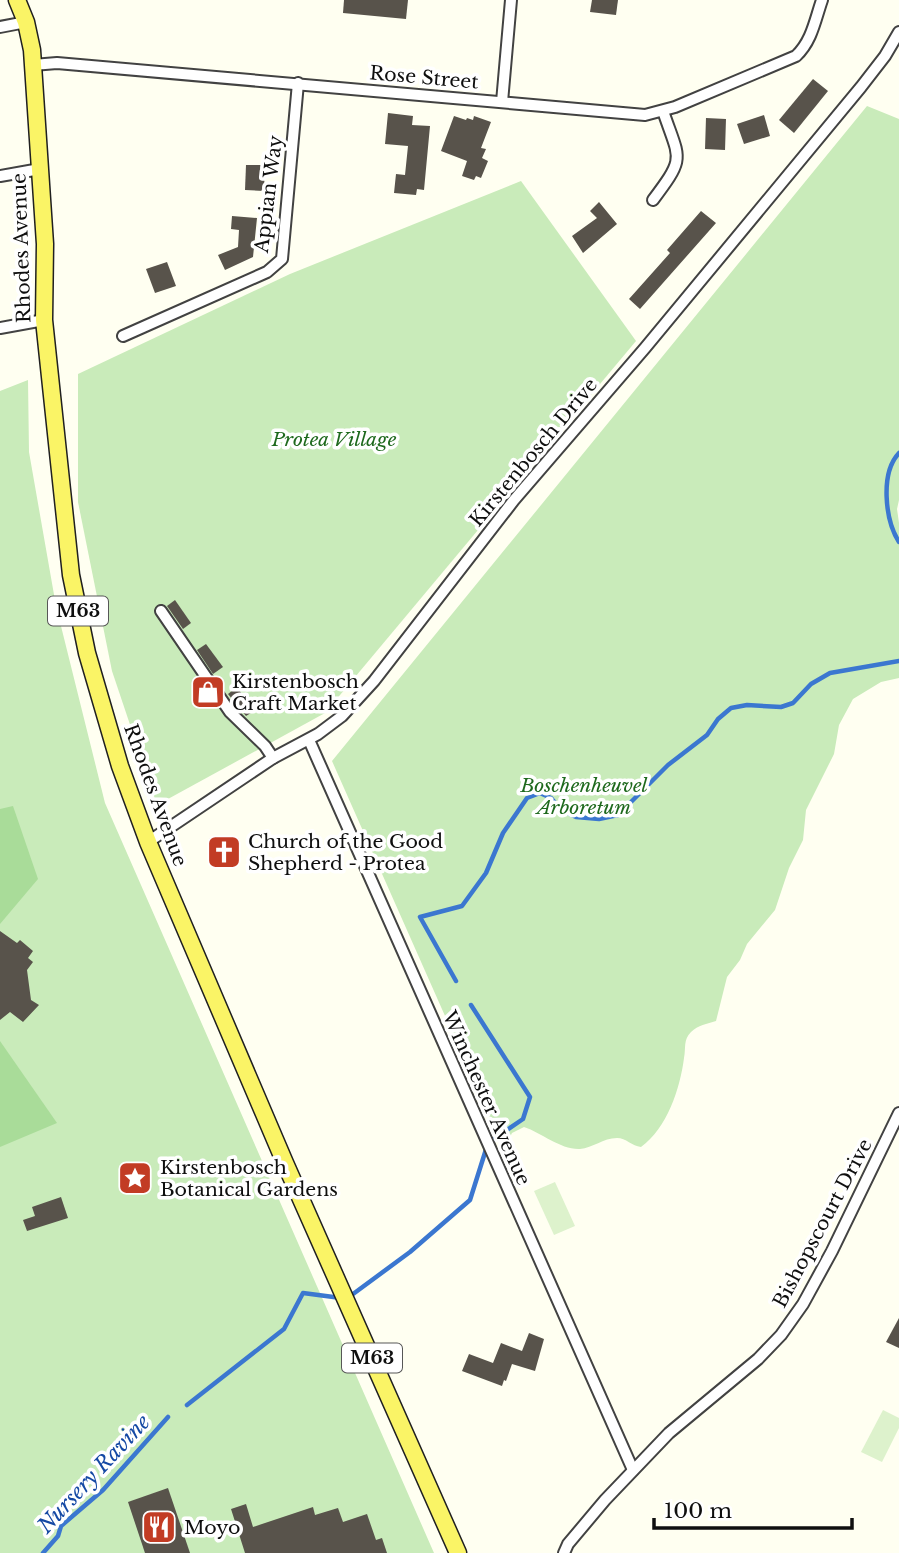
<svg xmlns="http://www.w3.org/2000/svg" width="899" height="1553" font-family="'Libre Baskerville',serif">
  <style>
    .green { fill: #c9ebba }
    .forest { fill: #a9dc99 }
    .pitch { fill: #ddf2cc }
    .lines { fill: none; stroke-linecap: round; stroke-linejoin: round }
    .stream { stroke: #3b77d0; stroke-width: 4.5 }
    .building { fill: #58534b }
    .minor-casing { stroke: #424242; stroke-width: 14 }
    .primary-casing { stroke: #202020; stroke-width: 19 }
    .minor { stroke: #fff; stroke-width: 10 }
    .primary { stroke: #faf466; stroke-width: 16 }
    .labels { text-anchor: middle; stroke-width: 7; stroke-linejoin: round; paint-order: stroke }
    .shield { fill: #fff; stroke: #575757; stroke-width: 2 }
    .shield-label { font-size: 18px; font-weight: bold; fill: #0f0f0f }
    .street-label { font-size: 19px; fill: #0f0f0f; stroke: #fff }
    .park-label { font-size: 19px; font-style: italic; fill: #1e691d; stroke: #fff }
    .poi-label { font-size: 19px; fill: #0f0f0f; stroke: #fff; text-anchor: start }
    .water-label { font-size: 21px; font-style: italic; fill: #1549a4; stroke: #fff }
  </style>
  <rect width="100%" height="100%" fill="#fffff1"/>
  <g class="green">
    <path d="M 867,106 L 899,119 L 899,500 L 897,509 L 899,523 L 899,678 L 881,682 L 853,699 L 839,725 L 834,754 L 806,810 L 803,840 L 789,868 L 775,910 L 747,944 L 740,960 L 727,977 L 716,1021 C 707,1024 698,1025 691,1032 C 683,1040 686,1048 684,1058 C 680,1089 667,1128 641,1147 C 632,1146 626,1138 617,1138 C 603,1138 593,1148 580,1149 C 561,1150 542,1133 524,1127 L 512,1133 L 504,1149 L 332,761 Z"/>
    <polygon points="521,181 636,341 325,713 157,805 112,671 78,502 78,374 290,274"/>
    <polygon points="28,380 29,452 56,606 105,803 434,1553 0,1553 0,391"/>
  </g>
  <g class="forest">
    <polygon points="13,806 38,879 0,924 0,809"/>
    <polygon points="0,1041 57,1123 0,1147"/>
  </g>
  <g class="pitch">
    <polygon points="555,1182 575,1226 554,1235 534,1191"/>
    <polygon points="883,1410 899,1418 899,1428 882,1462 861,1452"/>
  </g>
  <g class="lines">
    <g class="stream">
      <path d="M 899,453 C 880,473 885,520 899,542"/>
      <polyline points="456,981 420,917 462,906 486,873 503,833 527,798 540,793 551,798 561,810 576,817 599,819 618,815 668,765 707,735 718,719 731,708 747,705 781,707 793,703 811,684 830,673 899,661"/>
      <polyline points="349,1297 410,1252 470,1200 488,1143 523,1119 530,1097 471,1005"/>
      <polyline points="187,1405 284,1329 303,1293 341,1298"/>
      <polyline points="43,1553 58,1536 61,1526 103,1490 168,1417"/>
    </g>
  </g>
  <g class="building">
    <polygon points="344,0 408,0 406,19 343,13"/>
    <polygon points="592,0 618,0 616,15 590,12"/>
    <polygon points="813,79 828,91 794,133 779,120"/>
    <polygon points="388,113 413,116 412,125 430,126 424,190 417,189 416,195 394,193 396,174 405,175 408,146 385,144"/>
    <polygon points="764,115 770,136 744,144 737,124"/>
    <polygon points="454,116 466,120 467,118 473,120 474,116 491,122 481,148 486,149 482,158 488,161 481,178 476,176 474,180 462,176 467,161 441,151"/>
    <polygon points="706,118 726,119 725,150 705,149"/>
    <polygon points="246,165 265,165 264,191 245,190"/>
    <polygon points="599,202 617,224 583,253 572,236 597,218 590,211"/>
    <polygon points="701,211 716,223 640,309 629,299 670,253 667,250"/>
    <polygon points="232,216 257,218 253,257 225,270 218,255 238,247 239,230 231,229"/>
    <polygon points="167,262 176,286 155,293 146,269"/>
    <polygon points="175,600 191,623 183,629 167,606"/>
    <polygon points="206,644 223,667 213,674 197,650"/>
    <polygon points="237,687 254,711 246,716 228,694"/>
    <polygon points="0,931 17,943 20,940 33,951 28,958 33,962 27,970 31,1000 39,1005 23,1022 10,1012 0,1020"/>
    <polygon points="61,1197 68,1218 27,1231 23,1220 35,1216 32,1207"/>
    <polygon points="899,1318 899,1348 886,1342"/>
    <polygon points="529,1333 544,1339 535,1371 512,1364 506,1381 504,1380 502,1386 462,1371 469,1354 493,1363 501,1343 522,1351"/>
    <polygon points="168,1488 190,1553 145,1553 128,1502"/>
    <polygon points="246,1504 253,1527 313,1507 315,1515 338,1508 343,1522 367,1514 376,1540 382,1538 387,1553 245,1553 231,1509"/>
  </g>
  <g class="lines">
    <g class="minor-casing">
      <g id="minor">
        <polyline points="0,27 26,22"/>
        <path d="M 33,65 L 57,63 L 645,115 L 675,107 L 796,56 C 812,41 815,20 822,0"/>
        <polyline points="502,102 511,0"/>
        <polyline points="0,176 40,169"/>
        <path d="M 653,200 C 686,156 680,161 663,111"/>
        <polyline points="0,328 44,320"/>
        <polyline points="123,336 267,272 282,259 298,83"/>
        <polyline points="161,611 230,712 265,746 273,758"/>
        <polyline points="309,740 633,1470"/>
        <polyline points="148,842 273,758 318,734 342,716 374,681 514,500 645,348 861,87 885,56 899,32"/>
        <polyline points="564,1553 568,1544 605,1500 669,1433 758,1359 781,1335 803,1304 832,1251 899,1113"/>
      </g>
    </g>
    <g class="primary-casing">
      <polyline id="primary" points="17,0 26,22 32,50 45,244 44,320 71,575 87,653 120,766 148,842 285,1163 458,1553"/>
    </g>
    <use href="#minor" class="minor"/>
    <use href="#primary" class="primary"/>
  </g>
  <defs>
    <g id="shop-square" transform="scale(1.75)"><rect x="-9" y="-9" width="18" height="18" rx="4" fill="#c23c24" stroke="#fff"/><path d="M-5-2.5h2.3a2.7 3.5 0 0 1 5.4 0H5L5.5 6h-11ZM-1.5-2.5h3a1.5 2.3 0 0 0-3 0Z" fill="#fff"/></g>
    <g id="church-square" transform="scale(1.75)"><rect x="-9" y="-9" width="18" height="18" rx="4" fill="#c23c24" stroke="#fff"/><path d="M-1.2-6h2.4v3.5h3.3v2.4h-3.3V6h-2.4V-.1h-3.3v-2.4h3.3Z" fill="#fff"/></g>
    <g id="sight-square" transform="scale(1.75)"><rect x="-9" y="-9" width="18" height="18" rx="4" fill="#c23c24" stroke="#fff"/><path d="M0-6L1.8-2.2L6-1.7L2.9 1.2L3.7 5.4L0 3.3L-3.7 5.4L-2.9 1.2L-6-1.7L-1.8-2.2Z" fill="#fff"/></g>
    <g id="restaurant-square" transform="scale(1.75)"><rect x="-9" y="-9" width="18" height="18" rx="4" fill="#c23c24" stroke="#fff"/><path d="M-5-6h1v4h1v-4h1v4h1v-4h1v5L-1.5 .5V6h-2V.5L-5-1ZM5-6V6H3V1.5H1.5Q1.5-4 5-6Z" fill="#fff"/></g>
  </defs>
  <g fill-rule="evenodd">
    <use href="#shop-square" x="208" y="692"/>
    <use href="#church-square" x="224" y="852"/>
    <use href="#sight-square" x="135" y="1178"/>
    <use href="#restaurant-square" x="159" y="1527"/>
  </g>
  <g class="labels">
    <g class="shield">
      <rect x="48" y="596.5" width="60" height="29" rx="5"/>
      <rect x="342" y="1343.5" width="60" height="29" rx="5"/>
    </g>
    <g class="shield-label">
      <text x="78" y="617">M63</text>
      <text x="372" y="1364">M63</text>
    </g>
    <g class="street-label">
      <text transform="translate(424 77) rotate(5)" y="7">Rose Street</text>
      <text transform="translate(268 194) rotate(-83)" y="7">Appian Way</text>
      <text transform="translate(21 248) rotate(-92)" y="7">Rhodes Avenue</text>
      <text transform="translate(533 452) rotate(-50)" y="7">Kirstenbosch Drive</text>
      <text transform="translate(156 795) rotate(70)" y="7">Rhodes Avenue</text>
      <text transform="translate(487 1098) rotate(66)" y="7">Winchester Avenue</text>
      <text transform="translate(822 1223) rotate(-62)" y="7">Bishopscourt Drive</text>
    </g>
    <g class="park-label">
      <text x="334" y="446">Protea Village</text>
      <text x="584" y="792">Boschenheuvel<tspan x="584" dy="22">Arboretum</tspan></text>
    </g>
    <g class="poi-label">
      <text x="232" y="688">Kirstenbosch<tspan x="232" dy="22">Craft Market</tspan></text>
      <text x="248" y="848">Church of the Good<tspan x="248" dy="22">Shepherd - Protea</tspan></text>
      <text x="160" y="1174">Kirstenbosch<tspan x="160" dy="22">Botanical Gardens</tspan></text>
      <text x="184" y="1534">Moyo</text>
    </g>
    <g class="water-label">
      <text transform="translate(94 1474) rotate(-47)" y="7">Nursery Ravine</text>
    </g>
  </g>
  <path d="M654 1518v10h198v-10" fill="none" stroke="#0f0f0f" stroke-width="3.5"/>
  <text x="664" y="1518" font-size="21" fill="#0f0f0f" stroke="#ffffff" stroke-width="5" paint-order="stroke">100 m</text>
</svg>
